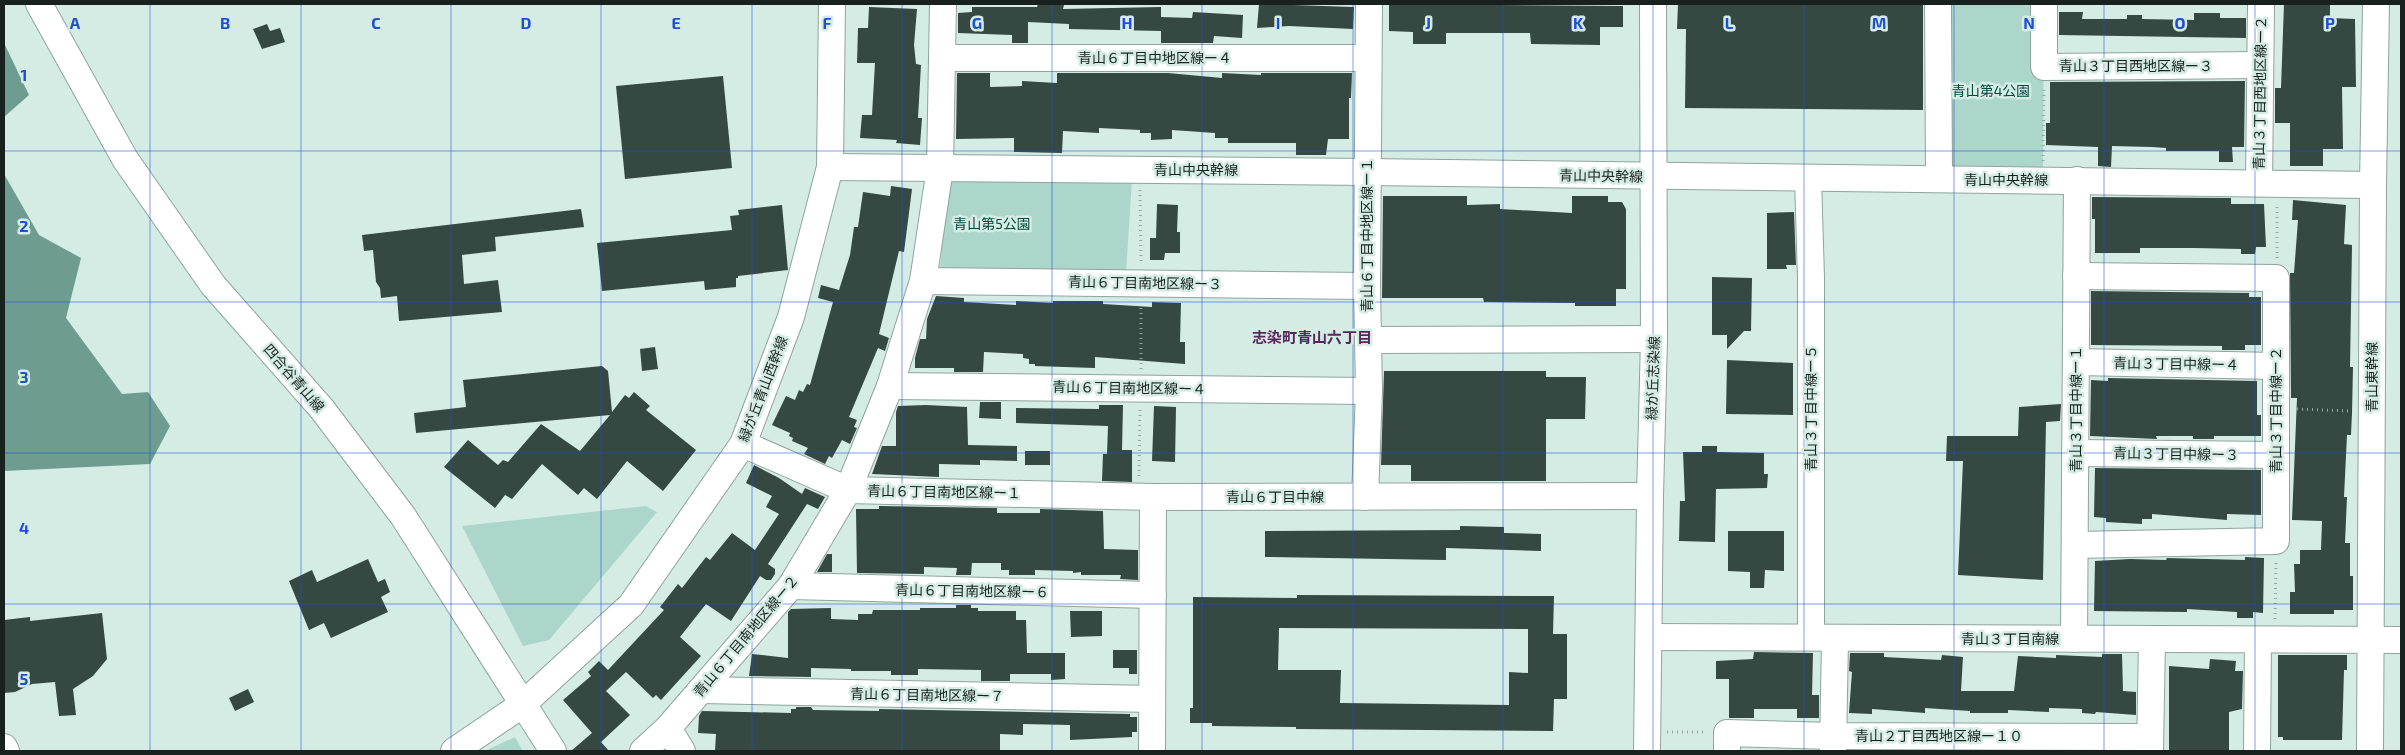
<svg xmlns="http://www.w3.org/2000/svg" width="2405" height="755" font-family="'Exo 2','Noto Sans JP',sans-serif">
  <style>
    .green { fill: #abd6c9 }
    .water { fill: #6e9c8f }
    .building { fill: #354842; fill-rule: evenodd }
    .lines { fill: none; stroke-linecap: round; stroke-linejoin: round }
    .minor-casing { stroke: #8ea49d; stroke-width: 28 }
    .path { stroke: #96a8a2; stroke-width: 3; stroke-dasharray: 1 4; stroke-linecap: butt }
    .minor { stroke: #fff; stroke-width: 26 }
    .grid { fill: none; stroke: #1d4ed8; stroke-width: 1; stroke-opacity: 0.55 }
    .labels { text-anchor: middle; stroke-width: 5; stroke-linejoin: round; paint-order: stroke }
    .street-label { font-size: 14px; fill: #18211e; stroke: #d5ece5 }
    .park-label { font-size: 14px; fill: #02483b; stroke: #d5ece5 }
    .neighbourhood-label { font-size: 15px; font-weight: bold; fill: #562758; stroke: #d5ece5 }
    .grid-label { font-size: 16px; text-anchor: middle; font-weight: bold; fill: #1d4ed8; stroke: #d5ece5; stroke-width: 5; stroke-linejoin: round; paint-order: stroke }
  </style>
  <rect width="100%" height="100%" fill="#d5ece5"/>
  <g class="green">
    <polygon points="1938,4 2044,4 2043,180 1939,179"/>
    <polygon points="948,177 1132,179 1126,273 940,270"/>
    <polygon points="646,506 657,512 549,640 523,646 462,526"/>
    <polygon points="515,737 523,751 485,751"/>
  </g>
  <g class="water">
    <polygon points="4,43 29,95 4,117"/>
    <polygon points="4,174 39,235 81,258 66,318 122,394 148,392 170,426 150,464 4,471"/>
  </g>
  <g class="building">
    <polygon points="1038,4 1064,5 1063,9 1161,7 1161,17 1192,18 1193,12 1243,15 1242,38 1214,36 1213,43 1161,43 1161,31 1069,29 1069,24 1028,22 1028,43 1012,43 1012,35 958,33 958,13 972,12 972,7 1037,7"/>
    <polygon points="1259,4 1354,7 1353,29 1289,26 1257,28"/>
    <polygon points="1389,4 1623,6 1623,27 1600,27 1600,45 1531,44 1530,33 1446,33 1446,44 1413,44 1413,32 1389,31"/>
    <polygon points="1678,4 1923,4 1923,110 1685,108 1686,29 1677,29"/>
    <polygon points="2284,4 2330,4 2330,18 2355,19 2356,87 2342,87 2343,149 2323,149 2323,166 2290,166 2290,123 2275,123 2275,88 2281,88"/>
    <polygon points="869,7 917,9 914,45 916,64 921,65 918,118 922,118 920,145 896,143 897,140 860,138 862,115 872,115 875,63 857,63 858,28 868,28"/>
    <polygon points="2059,12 2083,12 2082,19 2127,19 2127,15 2142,15 2142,19 2194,20 2194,13 2220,13 2220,18 2246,18 2246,38 2059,35"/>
    <polygon points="267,24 270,31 280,28 285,42 262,49 253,29"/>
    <polygon points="957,73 990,73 990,87 1022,86 1022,81 1057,83 1057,73 1168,73 1222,78 1222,73 1261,75 1261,73 1352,73 1351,98 1349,98 1349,139 1328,139 1326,155 1296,155 1296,143 1228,143 1228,138 1215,138 1215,133 1172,130 1172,139 1151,140 1151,133 1140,133 1140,130 1099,128 1099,133 1063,131 1062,153 1014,152 1014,138 956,139"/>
    <polygon points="723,76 732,168 625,179 616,86"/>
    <polygon points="2245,81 2244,147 2232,147 2233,162 2219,162 2219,151 2166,151 2166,148 2152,147 2112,146 2111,167 2098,166 2098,147 2046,145 2046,123 2050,123 2050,82"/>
    <polygon points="891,186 912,189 904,252 899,251 879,334 889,338 885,351 878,348 849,417 857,420 854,427 857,428 850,444 842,440 832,458 829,456 825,464 804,454 808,448 792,441 793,438 789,436 790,433 772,425 786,396 795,400 799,390 803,392 807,384 810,385 833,302 818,298 821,285 839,290 850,255 854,227 858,227 863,192 890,196"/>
    <polygon points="1383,196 1467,196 1467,205 1500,204 1500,209 1572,213 1572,196 1608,196 1608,202 1622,202 1626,209 1626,289 1616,289 1616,306 1575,306 1575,303 1484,302 1483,298 1382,298"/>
    <polygon points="2092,197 2231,198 2231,204 2264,204 2266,247 2256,247 2255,254 2241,254 2241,249 2194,248 2140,248 2140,253 2095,253 2095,219 2092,219"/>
    <polygon points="2293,200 2346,205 2344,244 2352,245 2350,367 2353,367 2352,413 2351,435 2347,435 2344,497 2347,497 2345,543 2350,543 2350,576 2353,576 2353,610 2334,610 2334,614 2290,614 2290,592 2295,592 2294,564 2300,564 2300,550 2321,550 2322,521 2292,520 2297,398 2291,398 2290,273 2294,273 2298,220 2292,220"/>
    <polygon points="1157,204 1178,205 1177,232 1180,232 1180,253 1165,253 1164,260 1150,260 1150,238 1156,238"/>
    <polygon points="782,205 788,270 738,276 738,278 736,278 736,287 705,290 704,281 602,291 597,243 732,230 730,216 739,215 738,210"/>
    <polygon points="581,209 584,227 495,237 496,251 462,255 464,284 498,280 502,312 399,321 397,296 381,298 380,288 376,282 373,250 364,251 362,235"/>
    <polygon points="1794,212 1796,265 1786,265 1787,269 1767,269 1767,213"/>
    <polygon points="1712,277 1752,278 1751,331 1744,331 1727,349 1727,335 1712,335"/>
    <polygon points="2091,291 2249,293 2249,297 2261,297 2261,345 2245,345 2245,350 2222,350 2222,346 2091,345"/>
    <polygon points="936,296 964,298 964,302 1016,305 1016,301 1053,303 1053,301 1103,301 1103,304 1152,307 1152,302 1181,303 1180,342 1185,342 1185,364 1095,357 1095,368 1035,366 1035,364 1029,364 1029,359 1023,358 1023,354 984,352 983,372 954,372 954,368 915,368 915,358 920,339 926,339 927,319"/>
    <polygon points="655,347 658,369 642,371 640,349"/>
    <polygon points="1727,360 1793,363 1793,415 1726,414"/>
    <polygon points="602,366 608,371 612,412 625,395 629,398 634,392 650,406 646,410 696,450 663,491 627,461 597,499 584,488 578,495 542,464 512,499 505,495 495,508 444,467 468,440 498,465 503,460 508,462 541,424 580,451 610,415 416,433 414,413 466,407 463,380"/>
    <polygon points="1384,371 1546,371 1546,377 1586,377 1585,419 1546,419 1546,481 1411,481 1411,465 1381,465"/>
    <polygon points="2108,378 2257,381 2257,415 2261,415 2261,436 2214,436 2214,439 2193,439 2193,436 2156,436 2157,439 2090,436 2091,380 2108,381"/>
    <polygon points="980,402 1001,402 1001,419 979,418"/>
    <polygon points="2061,404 2060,421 2046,422 2043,580 1958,575 1963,461 1946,461 1947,436 2018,436 2019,407"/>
    <polygon points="926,405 967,407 968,445 1017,446 1017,461 980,460 980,465 939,464 939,477 872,474 882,446 896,446 896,412 898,406"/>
    <polygon points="1099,405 1123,405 1122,450 1132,450 1132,482 1102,481 1103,454 1107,454 1108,426 1016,423 1016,408 1099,409"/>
    <polygon points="1154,406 1176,407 1175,462 1152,461"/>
    <polygon points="1702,446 1717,446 1717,452 1764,453 1764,474 1768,474 1767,488 1716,489 1715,542 1679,541 1680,501 1685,501 1683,452 1702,452"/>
    <rect x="1025" y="451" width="25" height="14"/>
    <polygon points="754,465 779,478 802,494 805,488 825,497 818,509 807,504 768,564 775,569 775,574 771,580 766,580 760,576 731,621 706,604 680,637 701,656 661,700 656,695 653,698 626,672 606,691 630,715 601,742 609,751 571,751 592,733 563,700 591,676 588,672 599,661 608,670 664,610 660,607 678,584 682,588 706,557 710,560 732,533 755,550 779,514 766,507 772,496 746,483"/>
    <polygon points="2095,468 2261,470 2261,515 2227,514 2227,520 2152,514 2152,519 2142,519 2142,524 2106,522 2106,518 2094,517"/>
    <polygon points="879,506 997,508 997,513 1040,513 1040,509 1103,511 1104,549 1138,550 1138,580 1120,579 1121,575 1081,575 1081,572 1073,573 1073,571 1035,570 1035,575 1009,575 1009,570 1001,570 1001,563 972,563 971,575 956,575 957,568 924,567 924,574 857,573 856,509 879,509"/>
    <polygon points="1460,526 1504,527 1504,533 1541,534 1541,551 1446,548 1446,560 1265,557 1265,531 1460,530"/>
    <polygon points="1728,531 1784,531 1784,571 1765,570 1764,588 1750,588 1750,572 1728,571"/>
    <polygon points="827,554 832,554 832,572 817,572"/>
    <polygon points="2245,557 2264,558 2263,613 2253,612 2253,618 2237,618 2237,612 2187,609 2187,612 2094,611 2095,561 2130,559 2166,560 2167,558 2245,560"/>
    <polygon points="368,559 378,582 385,579 390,592 381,597 388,612 331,638 324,623 309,630 289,581 312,570 317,582"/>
    <path d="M 1297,595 L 1554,596 L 1553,634 L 1567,634 L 1567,699 L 1554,699 L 1553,731 L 1296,729 L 1296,727 L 1212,726 L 1212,723 L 1190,723 L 1190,708 L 1193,708 L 1193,597 L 1297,598 ZM 1279,628 L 1528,629 L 1528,673 L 1509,672 L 1509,705 L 1340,703 L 1341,670 L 1278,670 Z"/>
    <polygon points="956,605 971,605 971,608 978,608 978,611 1016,611 1016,620 1026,620 1027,653 1065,653 1065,679 1051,680 1051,674 1010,674 1010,681 981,681 981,670 918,669 918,675 891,675 891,671 851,671 851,669 811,668 811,677 749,676 752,654 788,658 788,612 791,609 831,608 831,619 858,620 858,614 872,614 873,610 920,610 920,608 956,608"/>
    <polygon points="1070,611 1102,611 1102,636 1071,637"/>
    <polygon points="102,613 107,659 93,676 73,689 76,715 59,716 55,682 32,684 15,692 4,693 4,620 30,617 30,621"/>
    <polygon points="1113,650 1137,650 1137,674 1129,674 1129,668 1113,668"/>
    <polygon points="1754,652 1813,653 1812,695 1819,695 1819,718 1797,718 1797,709 1754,709 1754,718 1729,718 1729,679 1716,679 1716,661 1753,659"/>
    <polygon points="1850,653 1884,653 1884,657 1941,660 1942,655 1963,657 1961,691 2014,691 2018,656 2056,658 2056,655 2102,657 2102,654 2122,654 2123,691 2136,692 2136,715 2096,712 2095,714 2082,713 2082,709 2049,708 2049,712 2008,710 2008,713 1970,713 1970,711 1925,708 1925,713 1872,709 1872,714 1849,713 1852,672 1849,671"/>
    <polygon points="2278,655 2347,655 2347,670 2344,670 2342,740 2283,740 2283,737 2278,737"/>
    <polygon points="2210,659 2236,661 2235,671 2243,671 2242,709 2229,712 2229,750 2169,751 2169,666 2209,669"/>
    <polygon points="248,689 254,702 235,711 229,698"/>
    <polygon points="796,707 811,707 813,710 879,711 879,709 1130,714 1130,717 1137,717 1137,732 1132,732 1132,737 1070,740 1070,725 1023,724 1023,735 1000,734 1000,751 715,751 716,734 698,733 699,716 702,711 791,713 791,709 796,709"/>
  </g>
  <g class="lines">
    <g class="minor-casing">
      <g id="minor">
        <polyline points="39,4 125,159 213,285 322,409 403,516 553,751"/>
        <polyline points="1938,4 1939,179"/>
        <polyline points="2044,4 2044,67 2260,65"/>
        <polyline points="942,58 1368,58"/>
        <polyline points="830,167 1367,172 2373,185"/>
        <polyline points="1808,178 1811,278 1811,637"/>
        <polyline points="2259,183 2261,4"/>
        <polyline points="923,281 1367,286"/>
        <polyline points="1368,340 1654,339"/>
        <polyline points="2076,362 2276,366"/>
        <polyline points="890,386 1369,391"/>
        <polyline points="743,444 848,490 1153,497"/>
        <polyline points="2075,453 2276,455"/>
        <polyline points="1365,497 1369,391 1367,286 1369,4"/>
        <polyline points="2075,545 2276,541 2276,278 2076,276"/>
        <polyline points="791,586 1153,595"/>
        <polyline points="1649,637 2401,640"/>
        <polyline points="2074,639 2077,180"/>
        <polyline points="701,690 1152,699"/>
        <polyline points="668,728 682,751"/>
        <polyline points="4,747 6,751"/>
        <polyline points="454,751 523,704 631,605 743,444 791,317 830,167 832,4"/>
        <polyline points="643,751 668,728 791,586 848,490 890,386 923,281 940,168 943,4"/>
        <polyline points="1152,751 1153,497 1650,496"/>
        <polyline points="1647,751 1650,496 1654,339 1653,4"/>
        <polyline points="1727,751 1727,733 1833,736 2150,737"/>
        <polyline points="1833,751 1835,638"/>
        <polyline points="2150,751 2152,639"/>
        <polyline points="2257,751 2258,640"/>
        <polyline points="2370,751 2373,185 2376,4"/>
      </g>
    </g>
    <g class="path">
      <polyline points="2043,161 2044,87"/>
      <polyline points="1140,190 1141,264"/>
      <polyline points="2277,258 2277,204"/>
      <polyline points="1141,369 1141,305"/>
      <polyline points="2297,409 2351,411"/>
      <polyline points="1139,476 1140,410"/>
      <polyline points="2275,619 2276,560"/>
      <polyline points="1667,732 1706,732"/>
    </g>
    <use href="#minor" class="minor"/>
  </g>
  <path class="grid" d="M 150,4 L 150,751M 301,4 L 301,751M 451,4 L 451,751M 601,4 L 601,751M 752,4 L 752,751M 902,4 L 902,751M 1052,4 L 1052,751M 1202,4 L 1202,751M 1353,4 L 1353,751M 1503,4 L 1503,751M 1653,4 L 1653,751M 1804,4 L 1804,751M 1954,4 L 1954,751M 2104,4 L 2104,751M 2255,4 L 2255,751M 4,151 L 2401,151M 4,302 L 2401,302M 4,453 L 2401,453M 4,604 L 2401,604"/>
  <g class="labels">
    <g class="street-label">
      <text x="1155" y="63">青山６丁目中地区線ー４</text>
      <text x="2136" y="71">青山３丁目西地区線ー３</text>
      <text transform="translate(2260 93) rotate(-89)" y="5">青山３丁目西地区線ー２</text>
      <text x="1196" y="175">青山中央幹線</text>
      <text transform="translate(1601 176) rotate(1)" y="5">青山中央幹線</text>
      <text x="2006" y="185">青山中央幹線</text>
      <text transform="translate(1367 235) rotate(-90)" y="5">青山６丁目中地区線ー１</text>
      <text transform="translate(1145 283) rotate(1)" y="5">青山６丁目南地区線ー３</text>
      <text transform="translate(2176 364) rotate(1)" y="5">青山３丁目中線ー４</text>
      <text transform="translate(2372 377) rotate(-90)" y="5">青山東幹線</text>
      <text transform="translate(294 378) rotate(49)" y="5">四合谷青山線</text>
      <text transform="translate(1653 378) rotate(-88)" y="5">緑が丘志染線</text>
      <text transform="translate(1129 388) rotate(1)" y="5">青山６丁目南地区線ー４</text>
      <text transform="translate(763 389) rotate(-69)" y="5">緑が丘青山西幹線</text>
      <text transform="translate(1811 408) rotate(-90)" y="5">青山３丁目中線ー５</text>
      <text transform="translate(2076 409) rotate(-90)" y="5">青山３丁目中線ー１</text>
      <text transform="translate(2276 410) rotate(-90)" y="5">青山３丁目中線ー２</text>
      <text transform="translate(2176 454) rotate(1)" y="5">青山３丁目中線ー３</text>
      <text transform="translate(944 492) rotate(1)" y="5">青山６丁目南地区線ー１</text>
      <text x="1275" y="502">青山６丁目中線</text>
      <text transform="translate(972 591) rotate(1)" y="5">青山６丁目南地区線ー６</text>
      <text transform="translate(746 636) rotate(-50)" y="5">青山６丁目南地区線ー２</text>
      <text x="2010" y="644">青山３丁目南線</text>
      <text transform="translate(927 695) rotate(1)" y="5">青山６丁目南地区線ー７</text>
      <text x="1939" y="741">青山２丁目西地区線ー１０</text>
    </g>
    <g class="park-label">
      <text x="1991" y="96">青山第4公園</text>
      <text x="992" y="229">青山第5公園</text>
    </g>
    <g class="neighbourhood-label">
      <text x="1312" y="343">志染町青山六丁目</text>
    </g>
  </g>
  <g class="grid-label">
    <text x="75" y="29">A</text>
    <text x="225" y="29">B</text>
    <text x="376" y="29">C</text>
    <text x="526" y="29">D</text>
    <text x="676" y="29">E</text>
    <text x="827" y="29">F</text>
    <text x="977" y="29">G</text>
    <text x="1127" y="29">H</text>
    <text x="1278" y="29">I</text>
    <text x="1428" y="29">J</text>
    <text x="1578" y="29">K</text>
    <text x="1729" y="29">L</text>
    <text x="1879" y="29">M</text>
    <text x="2029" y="29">N</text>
    <text x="2180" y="29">O</text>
    <text x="2330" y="29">P</text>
    <text x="24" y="81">1</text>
    <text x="24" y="232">2</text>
    <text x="24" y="383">3</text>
    <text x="24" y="534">4</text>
    <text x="24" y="685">5</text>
  </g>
  <rect width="2405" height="755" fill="none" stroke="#18211e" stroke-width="10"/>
</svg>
